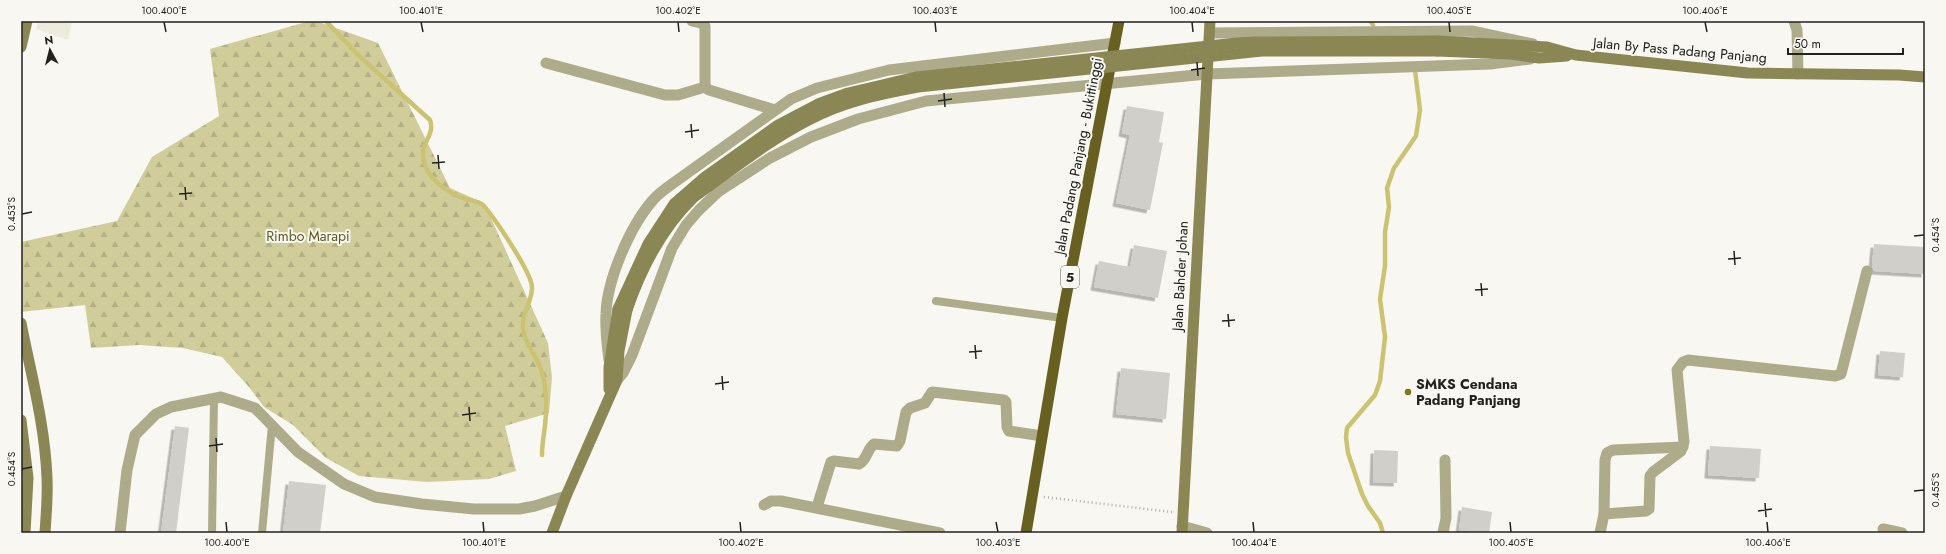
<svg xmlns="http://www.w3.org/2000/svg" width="1946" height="554" font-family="Jost,sans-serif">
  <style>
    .built { fill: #ecebde }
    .forest { fill: url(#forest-firs) }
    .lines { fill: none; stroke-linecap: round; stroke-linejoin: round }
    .stream { stroke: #cbc372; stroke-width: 4.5 }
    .building { fill: #d0cfca; filter: url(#shadow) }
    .path { stroke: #afaeaa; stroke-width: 2.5; stroke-dasharray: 1 3; stroke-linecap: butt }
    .service { stroke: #aeab8a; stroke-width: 8 }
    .minor { stroke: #aeab8a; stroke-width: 11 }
    .tertiary { stroke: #aeab8a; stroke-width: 11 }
    .secondary { stroke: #8b8754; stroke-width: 11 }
    .trunk { stroke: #686020; stroke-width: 11 }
    .secondary-bridge { stroke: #8b8754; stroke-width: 11 }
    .ticks { fill: none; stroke: #222220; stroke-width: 1.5 }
    .poi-dot { fill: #81781c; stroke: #f8f7f1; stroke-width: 1.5 }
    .labels { text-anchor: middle; stroke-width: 4; stroke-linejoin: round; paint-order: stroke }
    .shield { fill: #f8f7f1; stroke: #62625f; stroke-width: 1 }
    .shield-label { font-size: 13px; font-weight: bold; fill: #222220 }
    .street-label { font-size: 14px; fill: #222220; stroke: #f8f7f1 }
    .park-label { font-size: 14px; fill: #60591e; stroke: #f8f7f1 }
    .poi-label { font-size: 14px; font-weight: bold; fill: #222220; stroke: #f8f7f1; text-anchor: start }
    .neatline { fill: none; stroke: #222220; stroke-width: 1.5 }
    .ticks-label { font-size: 10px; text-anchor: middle; fill: #222220 }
  </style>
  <defs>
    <pattern id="forest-firs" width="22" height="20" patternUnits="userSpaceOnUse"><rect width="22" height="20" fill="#d1cd9a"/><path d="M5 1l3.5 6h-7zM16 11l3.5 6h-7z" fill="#b3b084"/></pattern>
    <filter id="shadow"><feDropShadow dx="-3.5" dy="3.5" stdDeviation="0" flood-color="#0004"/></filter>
  </defs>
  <rect width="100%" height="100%" fill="#f8f7f1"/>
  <polygon class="built" points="38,21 72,21 68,40 36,29"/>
  <polygon class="forest" points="310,21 316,21 378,43 450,188 484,203 548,343 552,377 549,413 505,426 516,471 489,479 427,482 359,476 326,458 293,425 264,407 249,387 222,357 183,348 139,345 91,348 85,305 21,312 21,242 117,221 152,157 219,116 210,49"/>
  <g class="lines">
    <g class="stream">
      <path d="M 326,21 L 357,54 L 430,120 C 436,137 417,143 425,165 C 431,182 450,194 466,199 C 471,201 479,201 483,205 C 493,216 533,274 532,288 C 532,302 521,314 523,329 C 525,345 538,357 542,373 C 547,389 547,408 545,425 C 544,435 542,444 542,455"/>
      <polyline points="1370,21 1373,25"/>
      <polyline points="1383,533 1380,523 1368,506 1362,494 1348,453 1346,437 1347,428 1375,395 1380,381 1385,337 1380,299 1385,266 1385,232 1389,207 1387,188 1394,168 1416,136 1420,110 1415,70"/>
    </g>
  </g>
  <g class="building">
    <polygon points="1127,106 1164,112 1159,142 1163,143 1150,210 1116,203 1130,135 1122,133"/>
    <polygon points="1874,244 1925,247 1925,274 1874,271 1872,266"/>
    <polygon points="1134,245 1167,251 1158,298 1094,287 1099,261 1130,267"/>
    <polygon points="1880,351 1905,353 1903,377 1878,375"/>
    <polygon points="1121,368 1170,373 1166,419 1116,414"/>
    <polygon points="175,426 189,428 176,533 161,533"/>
    <polygon points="1710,446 1761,449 1759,478 1708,475"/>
    <polygon points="1374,450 1398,451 1397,483 1373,482"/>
    <polygon points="289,481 326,485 320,533 283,533"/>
    <polygon points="1462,507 1492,512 1489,533 1459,530"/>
  </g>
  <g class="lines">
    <polyline class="path" points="1044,497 1172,512"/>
    <g class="service">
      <polyline points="936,301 1062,318"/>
      <polyline points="212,533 214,398"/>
      <polyline points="262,533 272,425"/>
    </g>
    <g class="minor">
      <polyline points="692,21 701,23 705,26 705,87 709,90 775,110"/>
      <polyline points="1794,21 1797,30 1798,74"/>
      <polyline points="546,63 665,95 678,95 705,87"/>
      <polyline points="764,505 771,501 781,501 940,533"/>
      <path d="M 817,507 L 831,462 L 834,461 L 859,464 C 867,460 867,449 874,444 L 897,446 L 900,441 L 906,412 L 910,408 L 925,403 L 932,392 L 1004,400 L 1006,402 L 1007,427 L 1009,431 L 1042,436"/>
      <polyline points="1604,514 1646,511 1649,509 1650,476 1653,472 1681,451 1684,442 1677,370 1683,362 1688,360 1835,376 1841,374 1867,271"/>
      <polyline points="1182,526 1207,533"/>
      <polyline points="1883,529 1902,533"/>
      <polyline points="120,533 127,470 135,435 156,414 171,407 221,397 255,408 298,452 344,484 375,497 422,504 474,509 519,509 535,506 566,496"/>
      <polyline points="1443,533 1446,518 1445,460"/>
      <polyline points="1600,533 1604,514 1605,460 1607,453 1613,450 1683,447"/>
    </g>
    <g class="tertiary">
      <polyline points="1210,33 1472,31 1533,44"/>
      <path d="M 609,360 C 607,345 605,330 606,314 C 607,280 630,226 653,200 C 658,194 665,189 672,184 L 791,99 L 817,88 L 889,70 L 1115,43"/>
      <polyline points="617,380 623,373 632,355 672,248 686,225 699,210 718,192 770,158 811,137 858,119 926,101 1207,74 1490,64 1530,59"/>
    </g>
    <g class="secondary">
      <polyline points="1438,41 1547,47 1576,55 1748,73 1899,75 1925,77"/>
      <polyline points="21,47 27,21"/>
      <polyline points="1437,51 1511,54 1539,58 1567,56"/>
      <path d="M 21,323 C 31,374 45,425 47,478 C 48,496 46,515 45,533"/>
      <polyline points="609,389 609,367 618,309"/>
      <polyline points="21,420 28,478 25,533"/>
      <polyline points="552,533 566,496 617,380 619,351 627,310"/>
      <polyline points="1182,533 1210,21"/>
    </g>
    <polyline class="trunk" points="1026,533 1062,318 1119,21"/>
    <g class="secondary-bridge">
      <polyline points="618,309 648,244 674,204 705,177 778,125 818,104 848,93 916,77 1237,43 1255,42 1438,41"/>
      <path d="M 627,310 C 641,269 663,227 694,197 C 735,168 775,135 821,114 C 852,100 885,93 918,87 L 1262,51 L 1437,51"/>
    </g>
  </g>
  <path class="ticks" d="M 164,22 L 166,32M 421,22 L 423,32M 678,22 L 679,32M 935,22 L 936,32M 1192,22 L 1193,32M 1449,22 L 1450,32M 1705,22 L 1707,32M 1197,62 L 1198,76M 1191,70 L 1205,68M 944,93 L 945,107M 938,101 L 952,99M 691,124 L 692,138M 685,132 L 699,130M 438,155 L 439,169M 432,163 L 445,162M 185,187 L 186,200M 179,194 L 192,193M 22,214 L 32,212M 1914,236 L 1924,235M 1734,251 L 1735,265M 1728,259 L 1741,258M 1481,283 L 1482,296M 1475,290 L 1488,289M 1228,314 L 1229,327M 1222,321 L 1235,320M 975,345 L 976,359M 969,352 L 982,351M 722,376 L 723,390M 715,384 L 729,382M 469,407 L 470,421M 462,415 L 476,413M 216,438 L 217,452M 209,446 L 223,444M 22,469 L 32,467M 1914,491 L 1924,490M 1765,503 L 1766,517M 1758,511 L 1772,509M 226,522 L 227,532M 483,522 L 484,532M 740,522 L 741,532M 996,522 L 998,532M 1253,522 L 1254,532M 1510,522 L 1511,532M 1767,522 L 1768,532"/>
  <circle class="poi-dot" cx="1408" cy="392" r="4"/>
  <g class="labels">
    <rect class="shield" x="1061" y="266" width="18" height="22" rx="3"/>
    <g class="shield-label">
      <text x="1070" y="282">5</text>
    </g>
    <g class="street-label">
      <text transform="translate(1680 50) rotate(5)" y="5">Jalan By Pass Padang Panjang</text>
      <text transform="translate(1078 156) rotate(-79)" y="5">Jalan Padang Panjang - Bukittinggi</text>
      <text transform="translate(1180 276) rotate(-87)" y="5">Jalan Bahder Johan</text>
    </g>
    <g class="park-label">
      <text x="308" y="241">Rimbo Marapi</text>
    </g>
    <g class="poi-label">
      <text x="1416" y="389">SMKS Cendana<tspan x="1416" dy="16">Padang Panjang</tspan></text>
    </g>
  </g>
  <rect width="1946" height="554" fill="none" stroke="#f8f7f1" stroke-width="44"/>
  <g transform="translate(50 50) rotate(353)" stroke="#f8f7f1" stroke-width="3" paint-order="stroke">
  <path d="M0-3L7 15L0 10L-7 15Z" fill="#222220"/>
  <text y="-6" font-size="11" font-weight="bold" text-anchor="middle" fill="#222220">N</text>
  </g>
  <path d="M1788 48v6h115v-6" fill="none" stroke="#222220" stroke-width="2"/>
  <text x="1794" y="48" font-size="12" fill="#222220" stroke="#f8f7f1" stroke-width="3" paint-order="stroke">50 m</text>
  <rect x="22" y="22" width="1902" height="510" class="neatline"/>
  <g class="ticks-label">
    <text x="164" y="14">100.400°E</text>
    <text x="421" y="14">100.401°E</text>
    <text x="678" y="14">100.402°E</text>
    <text x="935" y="14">100.403°E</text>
    <text x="1192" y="14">100.404°E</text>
    <text x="1449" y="14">100.405°E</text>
    <text x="1705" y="14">100.406°E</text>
    <text transform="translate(11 214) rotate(-90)" y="4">0.453°S</text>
    <text transform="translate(1935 235) rotate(-90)" y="4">0.454°S</text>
    <text transform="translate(11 469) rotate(-90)" y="4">0.454°S</text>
    <text transform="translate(1935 490) rotate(-90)" y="4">0.455°S</text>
    <text x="227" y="546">100.400°E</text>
    <text x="484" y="546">100.401°E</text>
    <text x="741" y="546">100.402°E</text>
    <text x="998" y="546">100.403°E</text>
    <text x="1254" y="546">100.404°E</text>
    <text x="1511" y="546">100.405°E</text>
    <text x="1768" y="546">100.406°E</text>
  </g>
</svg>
